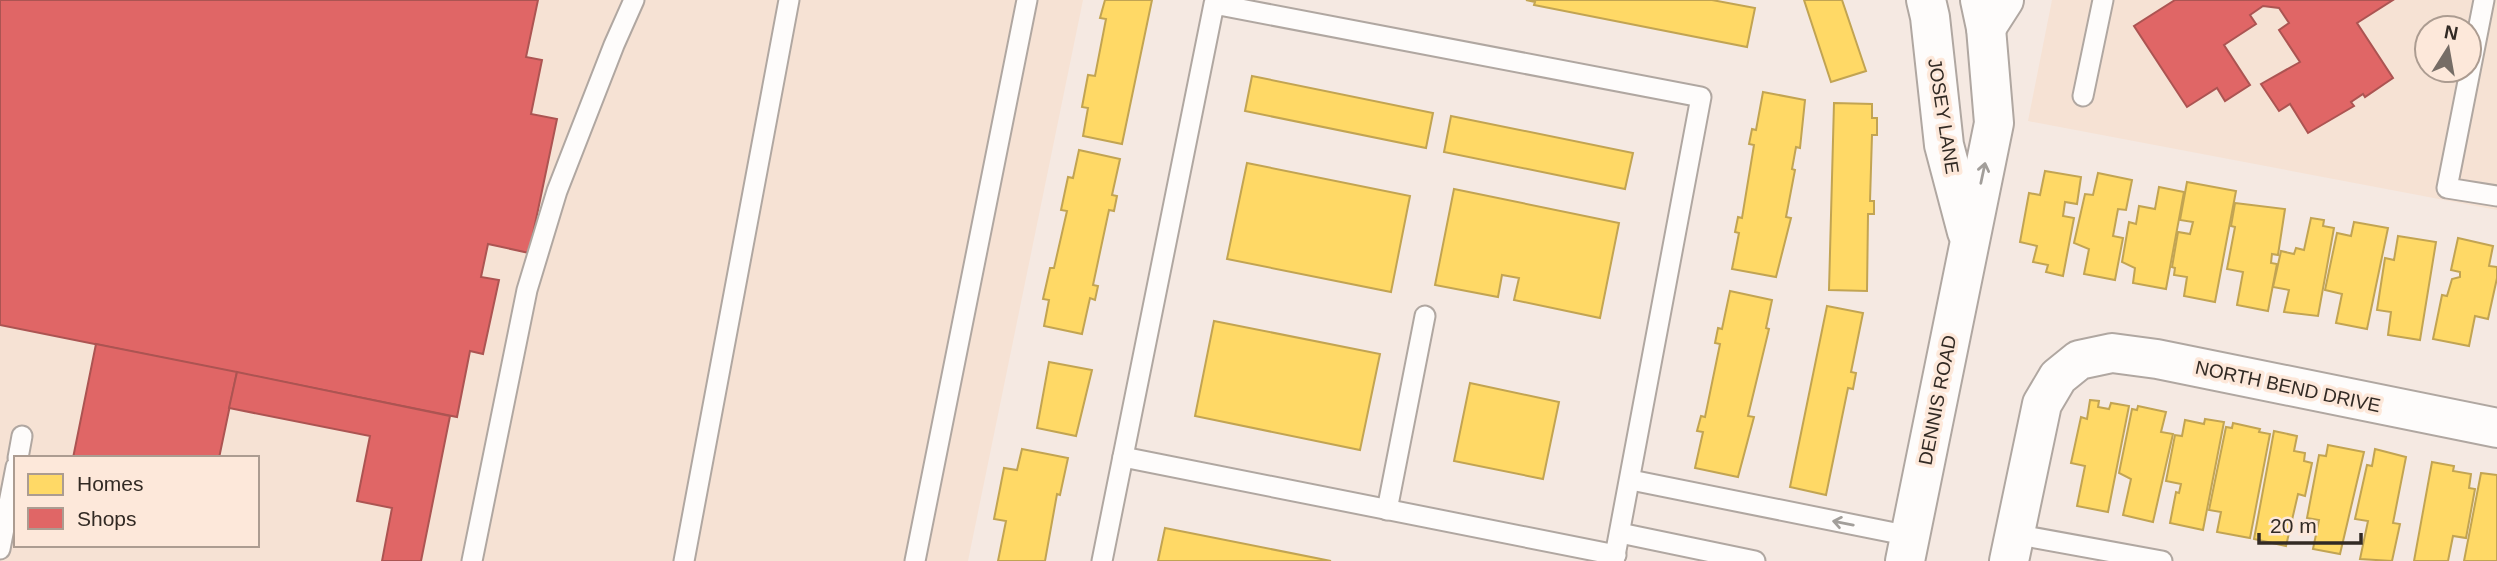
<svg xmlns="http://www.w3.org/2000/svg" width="2497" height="561" font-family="Arial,sans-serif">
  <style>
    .built { fill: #f6e2d4; fill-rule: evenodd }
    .homes { fill: #ffd966; stroke: #c2a452; stroke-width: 2 }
    .shops { fill: #e06666; stroke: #ac5452; stroke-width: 2 }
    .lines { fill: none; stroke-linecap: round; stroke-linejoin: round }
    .service-casing { stroke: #b0a7a1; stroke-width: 23 }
    .minor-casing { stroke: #b0a7a1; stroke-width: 42 }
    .tertiary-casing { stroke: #b0a7a1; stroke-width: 42 }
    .service { stroke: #fefcfb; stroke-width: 19 }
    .minor { stroke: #fefcfb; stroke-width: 38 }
    .tertiary { stroke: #fefcfb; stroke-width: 38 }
    .oneway { stroke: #a29e9a }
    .labels { text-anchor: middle; stroke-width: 7; stroke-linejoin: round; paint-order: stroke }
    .street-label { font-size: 19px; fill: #322a24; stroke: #fde8da }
  </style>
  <rect width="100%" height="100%" fill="#f5e9e2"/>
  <g class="built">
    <path d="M 0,0 L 1083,0 L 968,561 L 0,561 ZM 16,458 L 257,458 L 257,545 L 16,545 Z"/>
    <path d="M 2052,0 L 2497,0 L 2497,210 L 2028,121 ZM 2427,28 L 2469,28 L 2469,70 L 2427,70 Z"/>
  </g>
  <g class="homes">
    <polygon points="1105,0 1152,0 1122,144 1083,136 1088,108 1082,107 1088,75 1095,76 1106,19 1100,18"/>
    <polygon points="1526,0 1712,0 1755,8 1747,47 1534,5 1535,2"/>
    <polygon points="1804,0 1842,0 1866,71 1831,82"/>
    <polygon points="1252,76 1433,113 1426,148 1245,111"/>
    <polygon points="1763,92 1805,100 1800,148 1796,147 1792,169 1795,170 1786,217 1791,218 1776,277 1732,269 1739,233 1735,232 1738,217 1742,218 1754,145 1749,144 1752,129 1756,130"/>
    <polygon points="1834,103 1872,104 1872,118 1877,118 1877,135 1872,135 1870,201 1874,201 1874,214 1868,214 1867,291 1829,290"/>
    <polygon points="1451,116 1633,153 1625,189 1444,152"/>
    <polygon points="1079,150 1120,159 1112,195 1117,196 1114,211 1109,210 1093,285 1098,286 1095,300 1090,298 1082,334 1044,326 1049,300 1043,299 1050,268 1054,268 1067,211 1061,210 1068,177 1073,178"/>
    <polygon points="1247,163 1410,196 1391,292 1227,259"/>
    <polygon points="2045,171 2081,177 2077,204 2065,202 2063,216 2074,218 2063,276 2046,272 2048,265 2033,262 2037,246 2020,242 2029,193 2040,195"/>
    <polygon points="2098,173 2132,180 2126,210 2118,209 2113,236 2123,238 2115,280 2084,274 2089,249 2074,243 2085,194 2093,195"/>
    <polygon points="2187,182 2236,191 2215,302 2184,296 2187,277 2174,275 2175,268 2172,267 2178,232 2190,234 2193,222 2180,220"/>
    <polygon points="2159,187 2184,192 2166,289 2133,283 2135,268 2122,262 2129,222 2136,224 2139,206 2155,209"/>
    <polygon points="1454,189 1619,223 1600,318 1514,300 1519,278 1502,275 1498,297 1435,285"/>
    <polygon points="2235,203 2285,209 2278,255 2272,254 2271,263 2277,264 2268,311 2237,305 2243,272 2227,269 2235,227 2231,226"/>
    <polygon points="2311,218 2324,220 2323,226 2334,228 2318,316 2284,312 2289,290 2273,287 2281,251 2294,254 2296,248 2304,250"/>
    <polygon points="2354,222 2388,228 2367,329 2336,323 2342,294 2325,290 2337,233 2351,236"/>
    <polygon points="2398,236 2436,242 2420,340 2388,335 2391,312 2377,310 2385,258 2394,260"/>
    <polygon points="2458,238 2493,246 2489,266 2497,267 2497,278 2488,319 2475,316 2469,346 2433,339 2442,295 2447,296 2452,279 2460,277 2460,272 2451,270"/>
    <polygon points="1730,291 1772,300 1766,328 1769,329 1748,416 1754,417 1738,477 1695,468 1703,432 1697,431 1701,416 1705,417 1720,344 1715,343 1718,328 1722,329"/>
    <polygon points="1827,306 1863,313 1851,372 1856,373 1853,389 1848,388 1826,495 1790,487"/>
    <polygon points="1214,321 1380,354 1360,450 1195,416"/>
    <polygon points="1049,362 1092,370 1076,436 1037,428"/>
    <polygon points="1470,383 1559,402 1543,479 1454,461"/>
    <polygon points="2090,400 2099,401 2098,407 2109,409 2111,403 2129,406 2108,512 2077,506 2085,466 2071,463 2081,417 2087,419"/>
    <polygon points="2138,406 2166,412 2161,432 2173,434 2153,522 2123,515 2131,479 2119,473 2132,409 2137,410"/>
    <polygon points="2205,419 2224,422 2203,530 2170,523 2176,492 2179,493 2181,484 2166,481 2175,435 2182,436 2185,420 2204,424"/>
    <polygon points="2233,423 2260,429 2259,432 2270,434 2250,538 2217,532 2221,512 2209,510 2226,427 2232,428"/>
    <polygon points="2274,431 2297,436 2294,451 2305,453 2304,461 2312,463 2305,496 2298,494 2286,546 2254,539"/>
    <polygon points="2328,445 2364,452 2340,554 2313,549 2319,520 2307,518 2319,455 2326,456"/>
    <polygon points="1022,449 1068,458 1060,495 1057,494 1045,561 998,561 1006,521 994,519 1004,468 1017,470"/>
    <polygon points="2375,449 2406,457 2393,523 2400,524 2392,561 2360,559 2368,521 2355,519 2367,465 2372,466"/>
    <polygon points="2432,462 2454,466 2453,471 2471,474 2469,488 2475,489 2466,538 2453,536 2448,561 2414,561"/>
    <polygon points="2481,473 2497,475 2497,561 2464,561"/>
    <polygon points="1165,528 1331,561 1158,561"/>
  </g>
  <g class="shops">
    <polygon points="0,0 538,0 526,57 542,60 531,114 557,119 529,253 488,244 481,277 499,280 483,354 470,351 457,417 0,325"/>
    <polygon points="2175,0 2393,0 2357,23 2393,78 2365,97 2363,94 2351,102 2354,106 2308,133 2290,104 2279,111 2261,84 2300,62 2279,30 2289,23 2279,8 2263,6 2250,15 2256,24 2224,45 2250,85 2225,101 2217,88 2187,107 2134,26"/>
    <polygon points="96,344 237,372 219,458 73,458"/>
    <polygon points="237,372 450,416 421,561 382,561 392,508 357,501 370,436 229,408"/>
  </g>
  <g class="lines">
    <g class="service-casing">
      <g id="service">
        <polyline points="2484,0 2447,188 2497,196"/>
        <polyline points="2083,96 2103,0"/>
        <polyline points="1123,457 1616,555"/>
        <polyline points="18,458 22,436"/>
        <polyline points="1631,480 1910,536"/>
        <polyline points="1387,510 1425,316"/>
        <polyline points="1620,533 1755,561"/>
        <polyline points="2014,534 2162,561"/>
        <polyline points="0,549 16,467"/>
        <polyline points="472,561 527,290 557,191 614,45 634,0"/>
        <polyline points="684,561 789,0"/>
        <polyline points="915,561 1027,0"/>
        <polyline points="1102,561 1214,4 1701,97 1614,561"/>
      </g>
    </g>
    <g class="minor-casing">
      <g id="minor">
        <polyline points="1986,28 2004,0"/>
        <polyline points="2009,561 2042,404 2058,377 2079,360 2112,353 2157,359 2497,428"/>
      </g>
    </g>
    <g class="tertiary-casing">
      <g id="tertiary">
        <polyline points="1926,0 1930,17 1944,145 1967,232"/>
        <polyline points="1905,561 1994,123 1986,28 1980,0"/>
      </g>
    </g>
    <use href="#service" class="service"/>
    <use href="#minor" class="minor"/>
    <use href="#tertiary" class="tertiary"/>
  </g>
  <defs><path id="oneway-shaft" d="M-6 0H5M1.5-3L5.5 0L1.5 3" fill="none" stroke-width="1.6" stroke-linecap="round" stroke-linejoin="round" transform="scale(1.75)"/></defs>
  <g class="oneway">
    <use href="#oneway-shaft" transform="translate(1983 173) rotate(-78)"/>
    <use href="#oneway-shaft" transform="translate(1843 523) rotate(-169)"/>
  </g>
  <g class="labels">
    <g class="street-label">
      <text transform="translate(1944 116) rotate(81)" y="7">JOSEY LANE</text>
      <text transform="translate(2288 386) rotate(12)" y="7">NORTH BEND DRIVE</text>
      <text transform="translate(1937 400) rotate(-79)" y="7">DENNIS ROAD</text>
    </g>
  </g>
  <rect x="14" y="456" width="245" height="91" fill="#fde8da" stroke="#ac9c91" stroke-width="2"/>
  <rect x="28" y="474" width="35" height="21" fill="#ffd966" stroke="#ac9c91" stroke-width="2"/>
  <text x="77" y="491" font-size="21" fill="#322a24">Homes</text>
  <rect x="28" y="508" width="35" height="21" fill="#e06666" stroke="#ac9c91" stroke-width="2"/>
  <text x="77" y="526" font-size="21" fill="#322a24">Shops</text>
  <g transform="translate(2448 49) rotate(11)"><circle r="33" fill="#fde8da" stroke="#ac9c91" stroke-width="2"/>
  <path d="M0-5L12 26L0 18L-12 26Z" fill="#766d66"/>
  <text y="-10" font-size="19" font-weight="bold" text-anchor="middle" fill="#322a24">N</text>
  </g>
  <path d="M2259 533v10h102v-10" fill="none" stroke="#322a24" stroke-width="3.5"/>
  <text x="2270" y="533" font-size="21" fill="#322a24" stroke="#fde8da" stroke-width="5" paint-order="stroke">20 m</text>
</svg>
